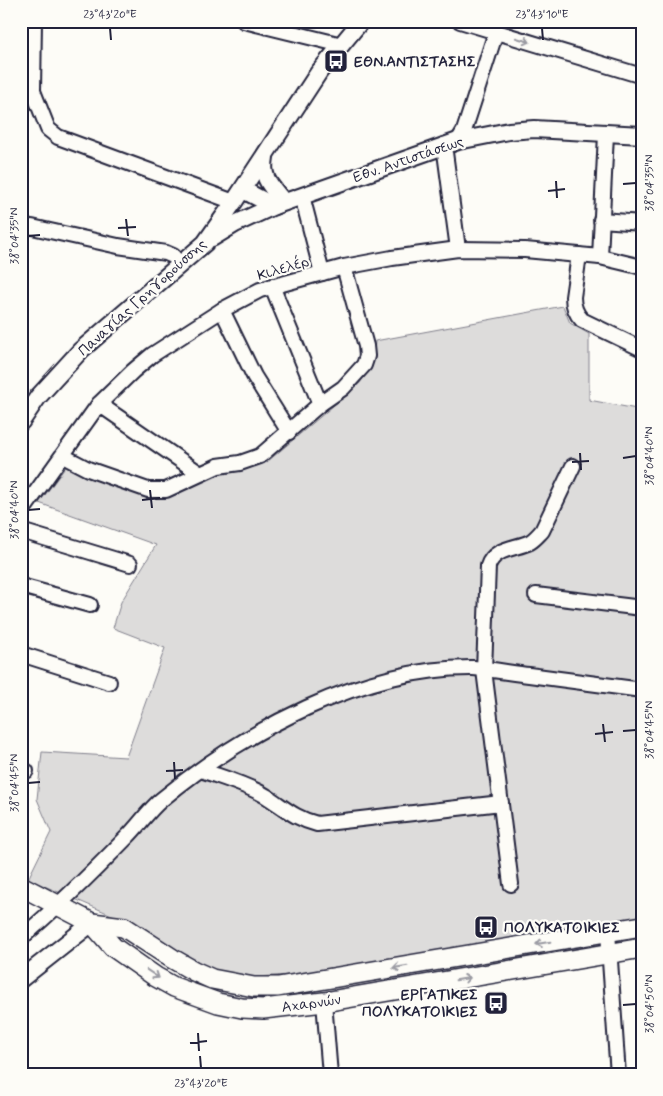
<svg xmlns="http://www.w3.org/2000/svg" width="663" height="1096" font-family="Mynerve,sans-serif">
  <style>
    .green { fill: #dddcdb; stroke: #807f8b }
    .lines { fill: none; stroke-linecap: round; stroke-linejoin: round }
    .minor-casing { stroke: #22223b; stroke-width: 18 }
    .tertiary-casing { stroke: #22223b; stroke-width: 20 }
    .secondary-casing { stroke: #22223b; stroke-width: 22 }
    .minor { stroke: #fdfcf7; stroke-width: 14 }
    .tertiary { stroke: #fdfcf7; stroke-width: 16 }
    .secondary { stroke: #fdfcf7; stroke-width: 19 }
    .oneway { stroke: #9a9aa2 }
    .ticks { fill: none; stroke: #22223b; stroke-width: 2 }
    .labels { text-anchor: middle; stroke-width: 4.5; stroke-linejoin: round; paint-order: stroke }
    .poi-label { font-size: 15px; font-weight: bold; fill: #22223b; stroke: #fdfcf7; text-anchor: start }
    .street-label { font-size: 15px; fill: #22223b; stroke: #fdfcf7 }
    .neatline { fill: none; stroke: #22223b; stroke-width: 2 }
    .ticks-label { font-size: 12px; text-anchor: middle; fill: #22223b }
  </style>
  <rect width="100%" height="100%" fill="#fdfcf7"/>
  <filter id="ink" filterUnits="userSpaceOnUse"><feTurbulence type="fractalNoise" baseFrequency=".02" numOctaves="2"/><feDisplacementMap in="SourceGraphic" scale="10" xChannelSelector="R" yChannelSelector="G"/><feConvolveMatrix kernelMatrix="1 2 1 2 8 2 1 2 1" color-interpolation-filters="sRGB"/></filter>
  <g filter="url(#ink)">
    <polygon class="green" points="563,306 570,323 589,334 589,400 642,410 642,598 637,617 642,618 642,917 368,964 290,975 239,978 200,970 126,921 28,879 51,832 37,799 42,752 126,757 165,648 113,628 121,602 156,545 39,503 67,465 141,496 172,496 214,474 241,471 267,462 360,383 373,363 375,341"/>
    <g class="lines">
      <g class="minor-casing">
        <g id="minor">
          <polyline points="34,21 33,91 48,129 58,137 234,202"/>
          <polyline points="244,21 342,45"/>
          <polyline points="460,21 642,76"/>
          <polyline points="458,141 464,131 496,32"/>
          <polyline points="444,145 458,249"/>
          <polyline points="302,196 322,273"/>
          <polyline points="601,220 642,223"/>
          <polyline points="32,227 118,246 166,253 173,256 180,264"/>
          <path d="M 579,255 L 573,297 C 573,306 575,313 582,320 L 642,349"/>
          <polyline points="600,257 606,134"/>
          <polyline points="272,286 320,404"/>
          <polyline points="222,310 254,376 289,432"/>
          <polyline points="99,404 199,473"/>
          <polyline points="63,456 88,469 148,490 166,490 218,466 240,463 260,456 320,404 343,388 364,365 367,356 366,346 344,267"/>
          <polyline points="21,513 99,404 133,371 152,355 222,310 260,290 344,267 392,258 458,249 525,250 600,257 642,267"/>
          <polyline points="21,531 130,564"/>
          <polyline points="21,586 90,605"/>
          <polyline points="536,595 642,608"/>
          <polyline points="21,654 109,682"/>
          <path d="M 201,770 C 223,778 246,784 266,796 C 285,808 294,818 317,824 L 501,803"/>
          <polyline points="21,771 26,771"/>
          <path d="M 511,884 L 484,670 L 488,566 C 494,548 515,549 530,542 C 535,539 538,535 542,531 L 573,466"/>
          <polyline points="608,932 618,1075"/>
          <path d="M 21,938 C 59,906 93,872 128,836 C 139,825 149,810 161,800 C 244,731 363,667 473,668 C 491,669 511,673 529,675 C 567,680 604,685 642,690"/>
          <polyline points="324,1002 330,1075"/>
        </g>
      </g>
      <g class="tertiary-casing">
        <g id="tertiary">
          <path d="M 265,157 C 261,179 271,186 284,202"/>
          <polyline points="243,190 274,206"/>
          <polyline points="212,238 235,224 274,206 458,141 509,131 534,129 642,135"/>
          <polyline points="21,422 38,397 81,350 205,243 234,202 319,72 361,21"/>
          <polyline points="21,979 92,923"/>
        </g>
      </g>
      <g class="secondary-casing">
        <g id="secondary">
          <polyline points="21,886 92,923 124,927 173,959 194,971 212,979 254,987 278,987 642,926"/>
          <polyline points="92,923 113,947 156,977 174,987 218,1003 242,1008 263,1009 324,1002 642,948"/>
        </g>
      </g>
      <use href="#minor" class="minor"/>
      <use href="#tertiary" class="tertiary"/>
      <use href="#secondary" class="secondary"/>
    </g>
    <defs><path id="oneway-shaft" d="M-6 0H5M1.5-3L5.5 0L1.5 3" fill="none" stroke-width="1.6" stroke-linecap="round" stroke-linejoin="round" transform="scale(1.25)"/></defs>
    <g class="oneway">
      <use href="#oneway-shaft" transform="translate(523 40) rotate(17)"/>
      <use href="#oneway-shaft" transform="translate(543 943) rotate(170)"/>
      <use href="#oneway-shaft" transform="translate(400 967) rotate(171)"/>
      <use href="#oneway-shaft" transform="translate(153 974) rotate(34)"/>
      <use href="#oneway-shaft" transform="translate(463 979) rotate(-9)"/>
    </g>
  </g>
  <path class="ticks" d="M 110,28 L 111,40M 542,28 L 543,40M 556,181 L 557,198M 623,184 L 636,183M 548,191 L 565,189M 126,219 L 128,236M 118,228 L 136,227M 28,236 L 40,235M 580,453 L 581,470M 623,458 L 636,456M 572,462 L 589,461M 150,490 L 152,508M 142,500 L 160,498M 28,510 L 40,509M 603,724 L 605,742M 623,731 L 636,730M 595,734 L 613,732M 174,762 L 175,779M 166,771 L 183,770M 28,783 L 40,782M 623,1005 L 636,1004M 198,1033 L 199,1051M 190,1043 L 207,1041M 200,1056 L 201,1068"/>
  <defs>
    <g id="bus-square" transform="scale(1.25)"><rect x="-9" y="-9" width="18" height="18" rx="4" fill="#22223b" stroke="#fdfcf7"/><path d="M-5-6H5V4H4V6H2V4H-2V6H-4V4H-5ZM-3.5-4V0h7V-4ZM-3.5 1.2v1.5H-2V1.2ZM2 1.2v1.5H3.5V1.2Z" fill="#fff"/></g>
  </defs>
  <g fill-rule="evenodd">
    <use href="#bus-square" x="336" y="61"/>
    <use href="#bus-square" x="486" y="927"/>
    <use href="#bus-square" x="496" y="1003"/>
  </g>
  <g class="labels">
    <g class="poi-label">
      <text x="354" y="66">ΕΘΝ.ΑΝΤΙΣΤΑΣΗΣ</text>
      <text x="504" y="932">ΠΟΛΥΚΑΤΟΙΚΙΕΣ</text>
      <text x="478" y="999" text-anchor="end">ΕΡΓΑΤΙΚΕΣ<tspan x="478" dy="17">ΠΟΛΥΚΑΤΟΙΚΙΕΣ</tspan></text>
    </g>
    <g class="street-label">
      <text transform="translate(408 159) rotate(-19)" y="5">Εθν. Αντιστάσεως</text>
      <text transform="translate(283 268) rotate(-17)" y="5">Κιλελέρ</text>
      <text transform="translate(142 297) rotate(-42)" y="5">Παναγίας Γρηγορούσσης</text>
      <text transform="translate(311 1003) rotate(-8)" y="5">Αχαρνών</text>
    </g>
  </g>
  <rect width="663" height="1096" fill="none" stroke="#fdfcf7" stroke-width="55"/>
  <rect x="28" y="28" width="608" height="1040" class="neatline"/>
  <g class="ticks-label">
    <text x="110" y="18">23°43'20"E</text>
    <text x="542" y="18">23°43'10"E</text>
    <text transform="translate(649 183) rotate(-90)" y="4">38°04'35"N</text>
    <text transform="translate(14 236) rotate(-90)" y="4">38°04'35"N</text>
    <text transform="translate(649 456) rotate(-90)" y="4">38°04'40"N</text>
    <text transform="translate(14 510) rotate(-90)" y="4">38°04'40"N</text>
    <text transform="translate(649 730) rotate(-90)" y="4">38°04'45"N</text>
    <text transform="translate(14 783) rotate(-90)" y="4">38°04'45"N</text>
    <text transform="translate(649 1004) rotate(-90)" y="4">38°04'50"N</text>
    <text x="201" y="1087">23°43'20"E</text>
  </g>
</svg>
